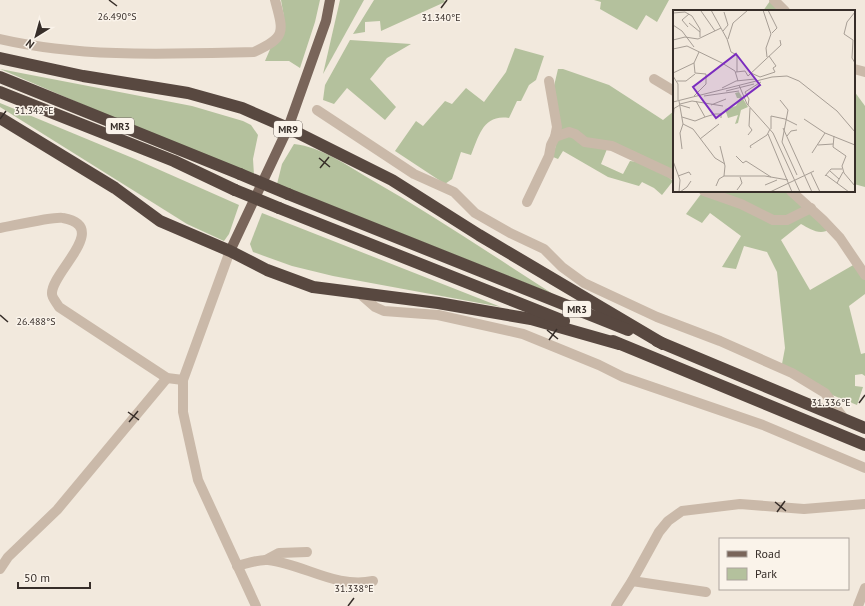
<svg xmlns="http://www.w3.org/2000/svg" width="865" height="606" font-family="'PT Sans',sans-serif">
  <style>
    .green { fill: #b4c19d }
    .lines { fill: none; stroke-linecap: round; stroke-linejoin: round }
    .street { stroke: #cab9a9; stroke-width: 10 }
    .primary { stroke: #79655a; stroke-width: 10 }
    .highway { stroke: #584840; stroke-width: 12 }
    .highway-bridge { stroke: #584840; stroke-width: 12 }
    .ticks { fill: none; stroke: #372e29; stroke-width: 1.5 }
    .labels { text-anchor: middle; stroke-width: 3; stroke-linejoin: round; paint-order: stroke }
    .shield { fill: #faf3ea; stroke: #726963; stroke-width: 1 }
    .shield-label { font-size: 10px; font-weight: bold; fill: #372e29 }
    .inset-road { fill: none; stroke: #a79e95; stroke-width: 1 }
    .view { fill: #7b2cbf; fill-opacity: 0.15; stroke: #7b2cbf; stroke-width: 2 }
    .inset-edge { fill: none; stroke: #372e29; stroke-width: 2 }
    .ticks-label { font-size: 10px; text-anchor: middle; fill: #372e29; stroke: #faf3ea; stroke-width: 3; stroke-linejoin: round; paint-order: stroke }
  </style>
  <rect width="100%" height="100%" fill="#f2e9dd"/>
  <g class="green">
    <polygon points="281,0 320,0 315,22 300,68 289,61 265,61 284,17"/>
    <polygon points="340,0 364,0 323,74"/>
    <polygon points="374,0 444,0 445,2 381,31 380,21 365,22 365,32 353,34"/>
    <polygon points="594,0 669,0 657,22 646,15 637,30 600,9 601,2"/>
    <polygon points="770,1 780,11 763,11"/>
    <polygon points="350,40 411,44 387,58 370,79 396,107 385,120 347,88 334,104 323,100 325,85"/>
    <path d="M 515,48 L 544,56 L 536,80 L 529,85 L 521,101 L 517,101 L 509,118 C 483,114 479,136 471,155 L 461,152 L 452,179 L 445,184 L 395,151 L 416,121 L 423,126 L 445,101 L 452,104 L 466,88 L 484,102 L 506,72 Z"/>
    <polygon points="0,69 192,106 243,121 251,125 258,135 253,159 254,175 114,118"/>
    <polygon points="558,69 563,69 609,85 663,120 674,111 674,173 649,162 558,133 554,86"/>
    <polygon points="854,91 865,106 865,187 854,184"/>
    <polygon points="0,103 135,159 239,205 229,234 224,241 187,224 0,107"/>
    <path d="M 569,135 L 607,149 L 601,164 L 623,174 L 630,161 C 645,162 662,171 673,181 L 662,195 L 654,188 L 642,182 L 639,186 L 608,177 L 563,151 L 558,159 L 553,157 L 557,140 Z"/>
    <path d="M 294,144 C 322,147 346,165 370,179 C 433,215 492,255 553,294 L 277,184 L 282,164 Z"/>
    <polygon points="711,191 786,191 804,209 780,219"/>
    <path d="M 701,194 L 723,200 L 769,221 L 810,213 L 830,229 C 820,236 810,229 801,224 L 781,240 L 810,290 L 855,264 L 865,279 L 865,294 L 849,306 L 861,354 L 865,353 L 865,376 L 862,374 L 855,375 L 855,386 L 863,387 L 857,405 L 827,393 L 782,364 L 785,348 L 777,272 L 767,252 L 744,246 L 736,269 L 722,267 L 741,236 L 710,213 L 702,223 L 686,214 Z"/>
    <polygon points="262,213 501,307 333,276 292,266 253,252 250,244"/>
  </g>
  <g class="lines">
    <g class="street">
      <polyline points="774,0 785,11"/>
      <path d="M 0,39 C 83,58 169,54 254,52 C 286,37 284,33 275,0"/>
      <polyline points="854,69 865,72"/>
      <polyline points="654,79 674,91"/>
      <polyline points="317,110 414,174 454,192 475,213 510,233 544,249 562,267 584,283 657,317 720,341 792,373 825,393 845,420"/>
      <polyline points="555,137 569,132 575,134 585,142 612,146 674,175"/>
      <polyline points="704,191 741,204 773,220 787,220 811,208"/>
      <polyline points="791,191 823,220 840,238 865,275"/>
      <polyline points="527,202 549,156 551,145 555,137 557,127 549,81"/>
      <path d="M 0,228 C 12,226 55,216 63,218 C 112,227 50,273 52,294 C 52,298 57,303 59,307 L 167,378 L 183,380"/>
      <polyline points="230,251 183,380 183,412 198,480 256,606"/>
      <polyline points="359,293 375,307 384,311 438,315 523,334 599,365 623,377 763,425 865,468"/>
      <polyline points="266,560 279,553 307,552"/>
      <path d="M 237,566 C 246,564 258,559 268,560 C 304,564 336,589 373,581"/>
      <polyline points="0,569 8,557 57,510 167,378"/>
      <polyline points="632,581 706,592"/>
      <polyline points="616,606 632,581 659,532 668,521 682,511 740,504 804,509 865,504"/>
      <polyline points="858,606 865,588"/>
    </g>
    <polyline class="primary" points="230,251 288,128 326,21 330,0"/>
    <g class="highway">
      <polyline points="0,58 83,76 188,93 242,108 288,128 392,180 479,235 663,344"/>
      <polyline points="0,77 240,174"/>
      <polyline points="0,92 174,161 235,190"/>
      <polyline points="0,118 115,188 160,221 230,251 267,270 313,287 438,303 531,319 619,344"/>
      <polyline points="288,194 628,330"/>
      <polyline points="279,208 564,321"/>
      <polyline points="613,341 865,445"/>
      <polyline points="657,341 865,428"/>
    </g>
    <g class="highway-bridge">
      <polyline points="240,174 288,194"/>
      <polyline points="235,190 279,208"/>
    </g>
  </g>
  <path class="ticks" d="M 109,0 L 117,6M 441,8 L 447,0M 0,119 L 6,111M 319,158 L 330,167M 320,168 L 329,157M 0,315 L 8,322M 547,330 L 558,339M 549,340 L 557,329M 859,403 L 865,395M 128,412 L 139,420M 129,422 L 138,411M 775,502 L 786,511M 777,512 L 785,501M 348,606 L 354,598"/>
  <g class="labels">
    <g class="shield">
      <rect x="106" y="118" width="28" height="16" rx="3"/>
      <rect x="274" y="121" width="28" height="16" rx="3"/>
      <rect x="563" y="301" width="28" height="16" rx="3"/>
    </g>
    <g class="shield-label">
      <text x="120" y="130">MR3</text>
      <text x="288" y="133">MR9</text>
      <text x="577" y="313">MR3</text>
    </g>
  </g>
  <g transform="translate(673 10)">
    <rect width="182" height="182" fill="#f2e9dd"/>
    <path d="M 66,82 L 75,97 L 68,100 L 65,113 L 62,114 L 65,105 L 55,108 L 52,99 L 63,96 L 67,88 L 64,88 L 62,83 Z" fill="#b4c19d"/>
    <path class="inset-road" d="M 38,0 L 54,29 L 58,42 L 64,45 L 64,62M 90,0 L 98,24 L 93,38 L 94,47M 95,0 L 104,18 L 99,23M 28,1 L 42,21M 182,2 L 174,12 L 171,24 L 180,30 L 179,48 L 182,53M 0,3 L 12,2 L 19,6 L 27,19 L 27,27M 16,13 L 27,22M 0,15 L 9,21 L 21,37M 15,17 L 9,10 L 16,4M 50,21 L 55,15 L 51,2M 55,29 L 60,13 L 75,0M 0,30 L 12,27 L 25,29 L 48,18M 0,39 L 14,36 L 49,53 L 62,61 L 65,71M 63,62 L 72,61 L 75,66 L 108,35 L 107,30M 0,63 L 21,53M 78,63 L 87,67 L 102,62 L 100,58 L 103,56 L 96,46M 0,66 L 5,74 L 5,90M 4,71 L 13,71 L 22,64M 66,75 L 74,94 L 100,123 L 127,182M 49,78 L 63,71 L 82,69M 53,81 L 81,74M 21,86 L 33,74 L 33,64 L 22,63 L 21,53 L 26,42M 31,86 L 66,81M 107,90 L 115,100 L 109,132 L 124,165M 6,91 L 10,114 L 20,119 L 42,148 L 52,154M 0,92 L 99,67 L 114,66 L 126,71 L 164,101 L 182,122M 7,94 L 19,91 L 50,96M 38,95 L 53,89M 75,95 L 76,89 L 72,82 L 88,72M 0,99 L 7,95 L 17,98M 9,107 L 22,111 L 32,107 L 23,91M 32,107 L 42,104 L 48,104 L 48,108M 112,109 L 124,115M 131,109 L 152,123 L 182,135M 0,111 L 1,98M 110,118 L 139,182M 98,119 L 98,106 L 112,109M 95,124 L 119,182M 75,125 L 79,120 L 76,116 L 77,98M 114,126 L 118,121 L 124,120M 161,126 L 160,137 L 173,146 L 169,156 L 171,163 L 182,176M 27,129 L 46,114M 145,135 L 160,134M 47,136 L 52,156 L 51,166M 78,138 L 77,136 L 94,125 L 97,119M 9,139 L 7,123 L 10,114M 139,143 L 152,123M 63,146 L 70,153 L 73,151 L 98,167M 0,151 L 7,170 L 6,182M 157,161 L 166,169M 138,163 L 147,182M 153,165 L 176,182M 5,166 L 16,162 L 18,165M 152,166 L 158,159 L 169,159M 164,173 L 170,162M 92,175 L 104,170M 43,176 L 46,169 L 51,166 L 92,166 L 115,170M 64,180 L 69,173 L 67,167M 7,182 L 14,177 L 18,171M 97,182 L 141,161"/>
    <path class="view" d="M 63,44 L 87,75 L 43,108 L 20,77 Z"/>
    <rect width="182" height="182" class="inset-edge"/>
  </g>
  <g class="ticks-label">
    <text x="117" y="20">26.490°S</text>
    <text x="441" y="21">31.340°E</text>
    <text x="34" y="114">31.342°E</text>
    <text x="36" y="325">26.488°S</text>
    <text x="831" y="406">31.336°E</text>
    <text x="354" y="592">31.338°E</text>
  </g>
  <rect x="719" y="538" width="130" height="52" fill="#faf3ea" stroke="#aca49d"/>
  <rect x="727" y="551" width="20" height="6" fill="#79655a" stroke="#aca49d"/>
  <text x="755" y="558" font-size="12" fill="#372e29">Road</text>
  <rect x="727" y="568" width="20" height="12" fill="#b4c19d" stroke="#aca49d"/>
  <text x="755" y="578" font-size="12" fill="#372e29">Park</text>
  <g transform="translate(36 36) rotate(217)" stroke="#faf3ea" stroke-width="3" paint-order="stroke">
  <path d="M0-3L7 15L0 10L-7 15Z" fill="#372e29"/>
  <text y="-6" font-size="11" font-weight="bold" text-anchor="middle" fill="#372e29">N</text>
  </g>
  <path d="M18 582v6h72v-6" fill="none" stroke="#372e29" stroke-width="2"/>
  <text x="24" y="582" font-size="12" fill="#372e29" stroke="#faf3ea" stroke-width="3" paint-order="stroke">50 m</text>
</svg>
